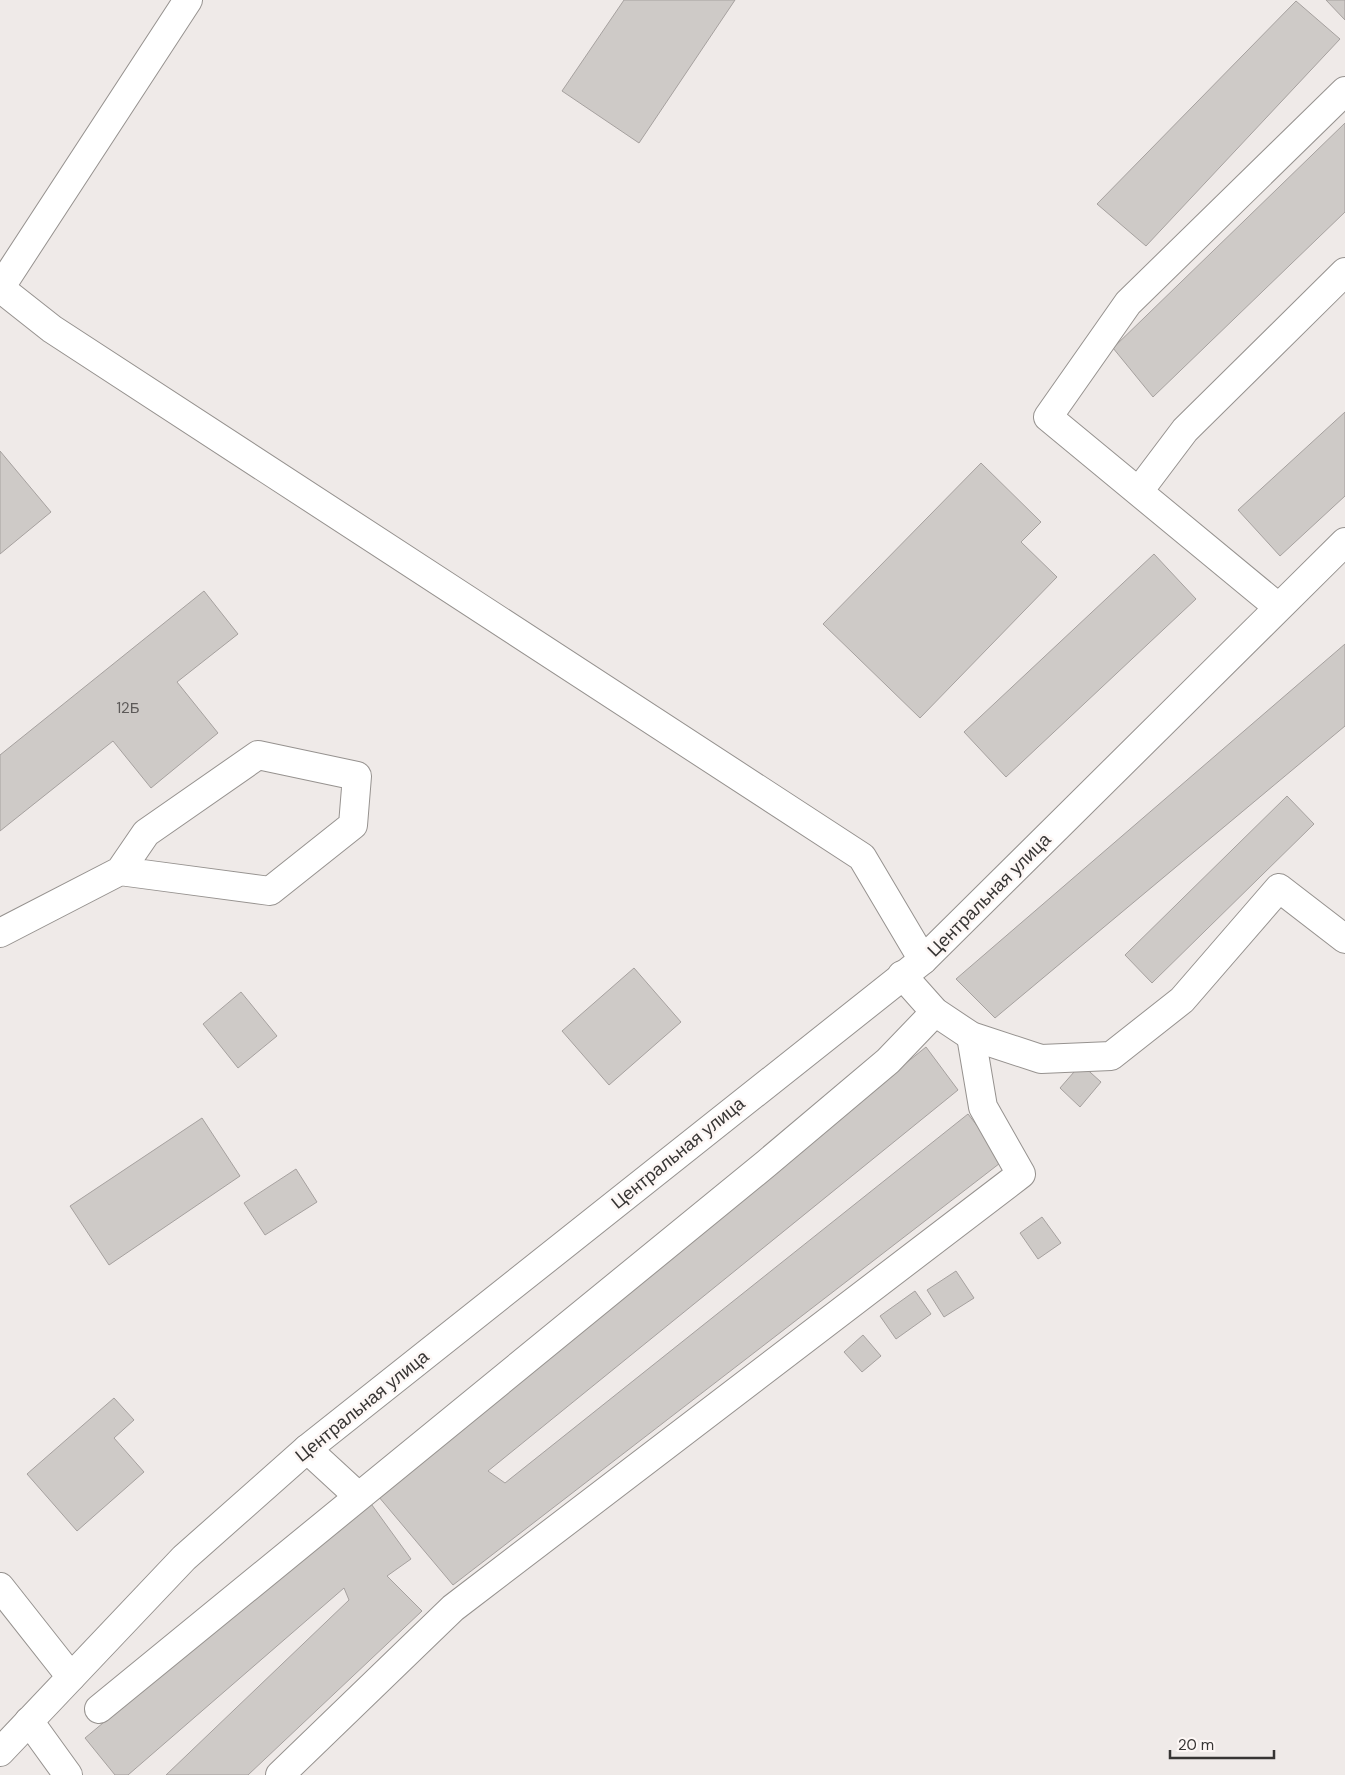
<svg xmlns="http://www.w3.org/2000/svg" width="1345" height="1775" font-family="'DM Sans',sans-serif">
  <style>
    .building { fill: #cecac7; stroke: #a6a19f }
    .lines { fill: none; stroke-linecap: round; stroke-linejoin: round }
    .minor-casing { stroke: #96928f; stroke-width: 30 }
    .minor { stroke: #fff; stroke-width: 28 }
    .labels { text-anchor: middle; stroke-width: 5; stroke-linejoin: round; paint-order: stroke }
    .number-label { font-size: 15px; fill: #5d5a59 }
    .street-label { font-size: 18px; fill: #373534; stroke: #fdf7f5 }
  </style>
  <rect width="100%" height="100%" fill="#efeae8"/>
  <g class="building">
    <polygon points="624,0 735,0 639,143 562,91"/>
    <polygon points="1326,0 1345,0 1345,20"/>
    <polygon points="1296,1 1340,39 1146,246 1097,204"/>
    <polygon points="1345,123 1345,212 1153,397 1113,348"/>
    <polygon points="1345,412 1345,496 1280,556 1238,510"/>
    <polygon points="0,451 51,512 0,554"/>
    <polygon points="981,463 1041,522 1021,542 1057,577 920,718 823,624"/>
    <polygon points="1154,554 1196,599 1006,777 964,732"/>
    <polygon points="204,591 238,634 177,682 218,733 151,788 113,741 0,831 0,755"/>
    <polygon points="1345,644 1345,726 995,1018 956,979"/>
    <polygon points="1287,796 1314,824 1152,983 1125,955"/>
    <polygon points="634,968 681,1022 609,1085 562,1031"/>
    <polygon points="241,992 277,1036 238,1068 203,1024"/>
    <polygon points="926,1047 958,1090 488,1471 505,1483 968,1114 1004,1160 453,1585 373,1490"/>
    <polygon points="1081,1064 1101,1082 1080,1107 1060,1088"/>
    <polygon points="202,1118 240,1176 109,1265 70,1206"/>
    <polygon points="296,1169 317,1202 265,1235 244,1203"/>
    <polygon points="1042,1217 1061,1243 1038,1259 1020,1233"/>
    <polygon points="956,1271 974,1298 944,1317 927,1290"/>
    <polygon points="915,1291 931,1314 896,1339 880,1316"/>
    <polygon points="863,1335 881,1356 862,1372 844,1352"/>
    <polygon points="114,1398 134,1420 114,1438 144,1472 77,1531 27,1474"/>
    <polygon points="369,1501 411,1559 387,1576 422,1611 248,1775 166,1775 349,1600 344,1588 128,1775 115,1775 85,1738"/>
  </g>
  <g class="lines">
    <g class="minor-casing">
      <g id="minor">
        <polyline points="0,288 52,329 862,857 923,960"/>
        <polyline points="0,288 188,0"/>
        <polyline points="1139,491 1185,430 1345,272"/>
        <polyline points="1278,607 1048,417 1128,303 1345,91"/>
        <polyline points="0,933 120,871 146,833 258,755 357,776 353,825 270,891 120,871"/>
        <polyline points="902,975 935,1012 971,1036 1041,1059 1111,1056 1182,1000 1279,888 1345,939"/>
        <polyline points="307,1449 358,1496"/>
        <polyline points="0,1587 71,1677"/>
        <polyline points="99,1709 767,1163 888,1061 935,1012"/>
        <polyline points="29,1721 68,1775"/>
        <polyline points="0,1752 184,1558 307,1449 923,960 1345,542"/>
        <polyline points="280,1775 453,1608 1021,1174 983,1107 971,1036"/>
      </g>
    </g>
    <use href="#minor" class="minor"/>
  </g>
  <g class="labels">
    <g class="number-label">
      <text x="128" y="713">12Б</text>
    </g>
    <g class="street-label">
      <text transform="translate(989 895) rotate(-45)" y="6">Центральная улица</text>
      <text transform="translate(678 1153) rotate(-39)" y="6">Центральная улица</text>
      <text transform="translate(362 1406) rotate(-39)" y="6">Центральная улица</text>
    </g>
  </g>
  <path d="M1170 1750v8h104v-8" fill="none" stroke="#373534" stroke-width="2.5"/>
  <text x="1178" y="1750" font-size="15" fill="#373534" stroke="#fdf7f5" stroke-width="4" paint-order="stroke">20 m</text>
</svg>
